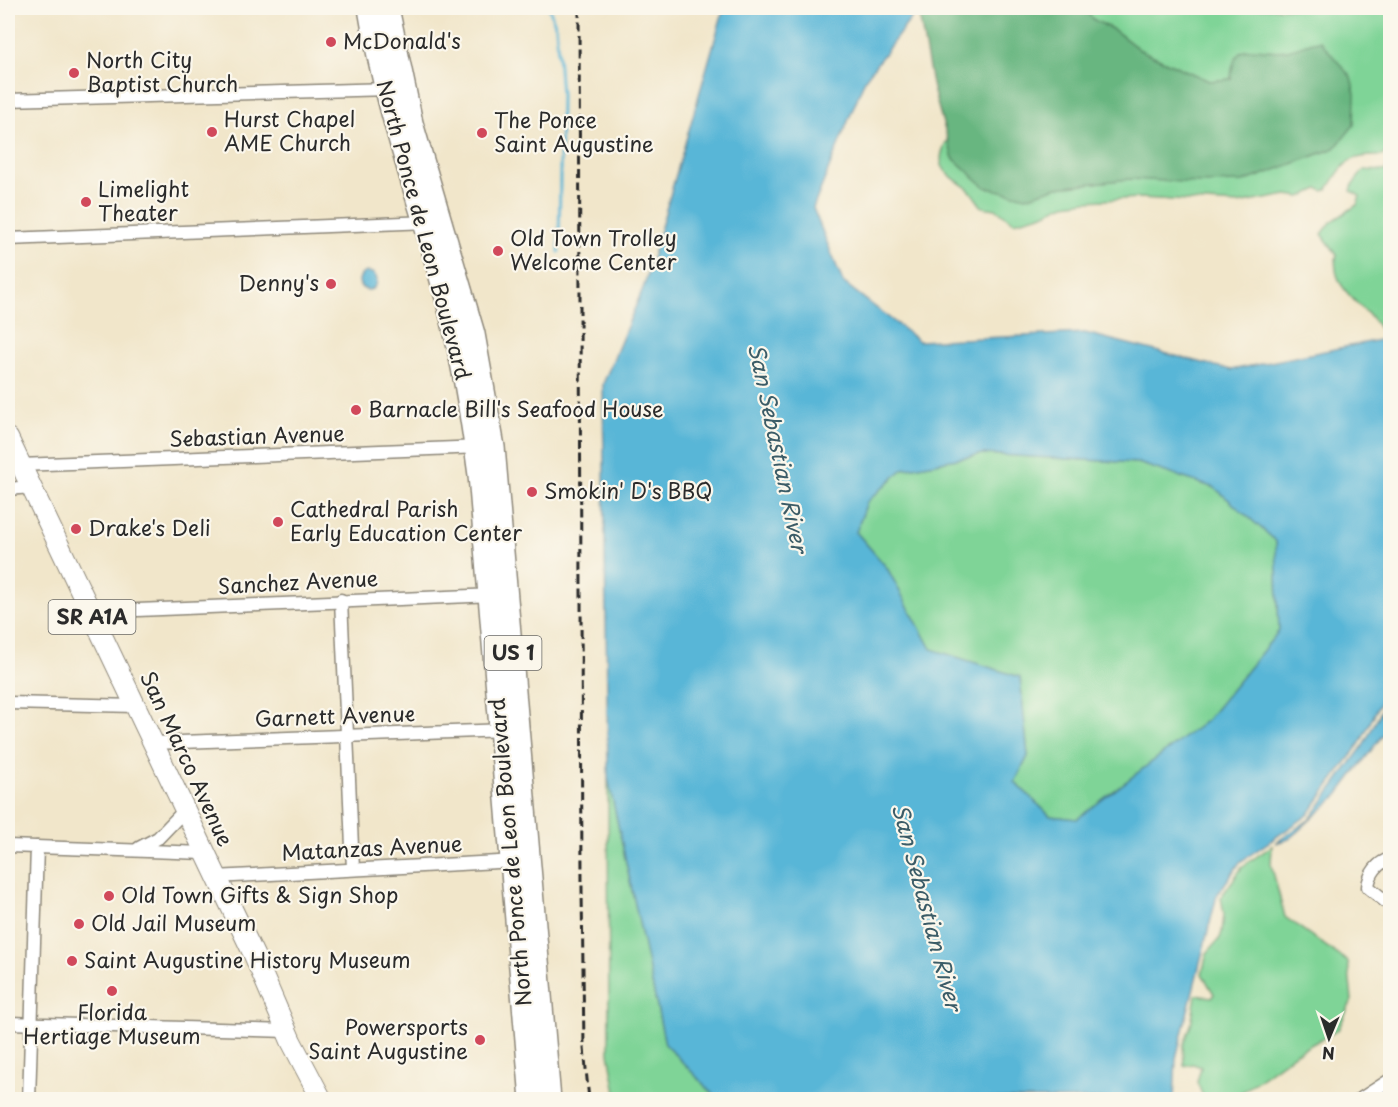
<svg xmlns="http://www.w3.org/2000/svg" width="1398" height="1107" font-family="'Playpen Sans',sans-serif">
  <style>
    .green { fill: #7fd497; stroke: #558061; stroke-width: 1.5 }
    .forest { fill: #67b680; stroke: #497056; stroke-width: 1.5 }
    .water { fill: #59b6d7; stroke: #427081; stroke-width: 1.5; fill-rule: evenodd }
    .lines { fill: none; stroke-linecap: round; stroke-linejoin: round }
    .stream { stroke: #59b6d7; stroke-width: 3 }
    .minor-casing { stroke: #8e887a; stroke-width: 15 }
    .primary-casing { stroke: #8e887a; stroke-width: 22 }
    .trunk-casing { stroke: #8e887a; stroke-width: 24 }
    .minor { stroke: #fff; stroke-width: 12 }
    .primary { stroke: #fff; stroke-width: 20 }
    .trunk { stroke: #fff; stroke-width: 21 }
    .rail { stroke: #2b2b2b; stroke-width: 3; stroke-dasharray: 9 4.5; stroke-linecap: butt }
    .poi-dot { fill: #d1495b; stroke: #fbf7ec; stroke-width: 2 }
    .labels { text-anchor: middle; stroke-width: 4.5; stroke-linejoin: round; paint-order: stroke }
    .shield { fill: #fbf7ec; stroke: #696865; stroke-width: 1.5 }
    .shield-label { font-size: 20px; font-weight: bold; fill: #2b2b2b }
    .poi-label { font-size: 21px; fill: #2b2b2b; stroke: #fbf7ec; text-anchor: start }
    .street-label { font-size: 21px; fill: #2b2b2b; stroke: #fbf7ec }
    .water-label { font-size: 22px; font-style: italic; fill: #3b5c67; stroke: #fbf7ec }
  </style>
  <rect width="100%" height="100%" fill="#fbf7ec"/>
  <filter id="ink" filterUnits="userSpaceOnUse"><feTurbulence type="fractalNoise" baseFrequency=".0167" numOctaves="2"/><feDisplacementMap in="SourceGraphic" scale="12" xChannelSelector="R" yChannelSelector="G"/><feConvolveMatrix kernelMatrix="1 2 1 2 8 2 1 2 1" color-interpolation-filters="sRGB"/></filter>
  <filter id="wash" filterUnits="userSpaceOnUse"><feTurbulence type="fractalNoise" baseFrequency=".008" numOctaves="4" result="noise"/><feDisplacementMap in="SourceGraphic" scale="24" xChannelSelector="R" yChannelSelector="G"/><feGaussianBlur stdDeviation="1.35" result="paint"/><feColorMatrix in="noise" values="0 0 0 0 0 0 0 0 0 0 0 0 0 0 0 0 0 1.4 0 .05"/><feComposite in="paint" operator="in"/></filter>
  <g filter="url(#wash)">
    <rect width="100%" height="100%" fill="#f1e6ca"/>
    <g class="green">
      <path d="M 1083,8 L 1390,8 L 1390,149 L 1382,156 C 1347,155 1345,162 1328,189 L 1324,191 L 1318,189 L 1301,197 L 1287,195 L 1238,204 L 1140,198 L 1086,201 L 1065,204 L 1041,215 L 1014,222 L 996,209 L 982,207 C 977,201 973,193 967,188 C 948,174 931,168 948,139 L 953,158 L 1026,197 L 1057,187 L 1130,179 L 1243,182 L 1335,148 L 1334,59 L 1320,41 C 1308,42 1299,48 1287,50 C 1269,54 1262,45 1240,53 L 1231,79 L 1209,81 L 1140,50 L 1114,30 L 1094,20 Z"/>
      <path d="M 1390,164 L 1390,343 L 1388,337 C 1379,332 1378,324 1370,316 C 1354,300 1329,281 1337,255 L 1322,234 L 1331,222 L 1357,205 L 1360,196 L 1351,191 L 1353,184 L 1364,170 L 1385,171 Z"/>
      <polygon points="983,454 1138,463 1215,488 1276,541 1279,631 1207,720 1077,819 1050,816 1015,782 1028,756 1020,677 931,649 887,568 856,532 867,502 903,469"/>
      <polygon points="608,778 665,1044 718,1099 617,1099 609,1053"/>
      <polygon points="1272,846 1271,864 1285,917 1348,962 1352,1000 1338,1030 1296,1053 1232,1099 1204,1099 1197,1082 1201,1067 1193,1064 1184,1066 1183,1046 1191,1025 1196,995 1212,997 1214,994 1202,974 1207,953 1220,938 1222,932 1224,914 1221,897 1243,866"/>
    </g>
    <path class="forest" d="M 925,8 L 1083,8 L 1094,20 L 1114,30 L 1140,50 L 1209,81 L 1231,79 C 1233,34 1261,55 1287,50 C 1298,48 1308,42 1320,41 L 1351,77 L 1355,94 L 1354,125 L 1335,148 L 1243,182 L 1200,183 L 1130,179 L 1057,187 L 1026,197 L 985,187 L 953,158 L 933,89 L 919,15 Z"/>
    <g class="water">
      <path d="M 724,8 L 919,8 L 865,79 L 813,208 L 843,282 L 919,341 L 1085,333 L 1231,370 L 1384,339 L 1390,356 L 1390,670 L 1382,699 L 1360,743 L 1308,815 L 1240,862 L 1217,895 L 1176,1058 L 1174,1099 L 718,1099 L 665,1044 L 608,778 L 603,384 L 644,286 ZM 983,454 L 1138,463 L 1215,488 L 1276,541 L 1279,631 L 1207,720 L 1077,819 L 1050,816 L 1015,782 L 1028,756 L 1020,677 L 931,649 L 887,568 L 856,532 L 867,502 L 903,469 Z"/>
      <circle cx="368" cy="281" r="9"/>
      <polygon points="1390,685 1390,725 1338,795 1289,839 1275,843 1310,819 1363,746 1386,701"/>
    </g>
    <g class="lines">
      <polyline class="stream" points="549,8 556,27 561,95 559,252"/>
    </g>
  </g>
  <g filter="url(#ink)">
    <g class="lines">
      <g class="minor-casing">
        <g id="minor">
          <polyline points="8,100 390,89"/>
          <polyline points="8,239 429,222"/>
          <polyline points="20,465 481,447"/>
          <polyline points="8,489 31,487"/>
          <polyline points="341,600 353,869"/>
          <polyline points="90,612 494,595"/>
          <polyline points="8,703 135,706"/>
          <polyline points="153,743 506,730"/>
          <polyline points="8,846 204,853"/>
          <polyline points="139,848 158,838 184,811"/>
          <path d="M 1390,859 C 1378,862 1369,874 1368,887 L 1390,905"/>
          <polyline points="215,877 517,861"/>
          <polyline points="8,1023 287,1031"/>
          <polyline points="29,1100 37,847"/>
          <polyline points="1359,1100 1390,1080"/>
        </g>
      </g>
      <g class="primary-casing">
        <polyline id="primary" points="8,438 254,955 291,1041 322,1100"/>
      </g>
      <g class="trunk-casing">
        <g id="trunk">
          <path d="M 369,8 C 386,115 424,212 451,317 C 464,369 472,422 479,475 L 531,1100"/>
          <polyline points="388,8 412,123 474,334 494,447 550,1100"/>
        </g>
      </g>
      <use href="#minor" class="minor"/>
      <use href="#primary" class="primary"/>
      <use href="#trunk" class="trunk"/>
      <polyline class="rail" points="579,8 582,890 584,1048 589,1100"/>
    </g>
  </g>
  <g class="poi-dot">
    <circle cx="331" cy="42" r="6"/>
    <circle cx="74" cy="73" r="6"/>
    <circle cx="212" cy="132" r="6"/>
    <circle cx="482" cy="133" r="6"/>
    <circle cx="86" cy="202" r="6"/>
    <circle cx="498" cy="251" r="6"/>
    <circle cx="331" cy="284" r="6"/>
    <circle cx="356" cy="410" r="6"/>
    <circle cx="532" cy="492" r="6"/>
    <circle cx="278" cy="522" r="6"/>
    <circle cx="76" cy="529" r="6"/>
    <circle cx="109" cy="896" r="6"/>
    <circle cx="79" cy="924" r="6"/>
    <circle cx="72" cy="961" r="6"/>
    <circle cx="112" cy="991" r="6"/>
    <circle cx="480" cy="1040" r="6"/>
  </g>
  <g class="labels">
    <g class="shield">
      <rect x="48.5" y="600" width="87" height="34" rx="4.5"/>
      <rect x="484.5" y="636" width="57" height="34" rx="4.5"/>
    </g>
    <g class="shield-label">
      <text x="92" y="624">SR A1A</text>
      <text x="513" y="660">US 1</text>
    </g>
    <g class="poi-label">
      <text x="343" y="49">McDonald's</text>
      <text x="86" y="68">North City<tspan x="86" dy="24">Baptist Church</tspan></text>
      <text x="224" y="127">Hurst Chapel<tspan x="224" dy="24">AME Church</tspan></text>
      <text x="494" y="128">The Ponce<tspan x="494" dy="24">Saint Augustine</tspan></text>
      <text x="98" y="197">Limelight<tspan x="98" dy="24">Theater</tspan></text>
      <text x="510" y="246">Old Town Trolley<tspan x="510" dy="24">Welcome Center</tspan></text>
      <text x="319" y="291" text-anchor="end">Denny's</text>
      <text x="368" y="417">Barnacle Bill's Seafood House</text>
      <text x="544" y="499">Smokin' D's BBQ</text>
      <text x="290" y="517">Cathedral Parish<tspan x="290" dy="24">Early Education Center</tspan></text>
      <text x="88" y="536">Drake's Deli</text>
      <text x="121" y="903">Old Town Gifts &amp; Sign Shop</text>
      <text x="91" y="931">Old Jail Museum</text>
      <text x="84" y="968">Saint Augustine History Museum</text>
      <text x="112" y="1020" text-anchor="middle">Florida<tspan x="112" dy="24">Hertiage Museum</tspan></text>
      <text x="468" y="1035" text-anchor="end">Powersports<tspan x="468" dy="24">Saint Augustine</tspan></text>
    </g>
    <g class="street-label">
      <text transform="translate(423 230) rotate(75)" y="7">North Ponce de Leon Boulevard</text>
      <text transform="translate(257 437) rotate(-2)" y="7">Sebastian Avenue</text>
      <text transform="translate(298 583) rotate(-3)" y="7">Sanchez Avenue</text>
      <text transform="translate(335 717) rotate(-2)" y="7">Garnett Avenue</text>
      <text transform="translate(186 759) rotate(65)" y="7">San Marco Avenue</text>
      <text transform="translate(372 849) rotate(-3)" y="7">Matanzas Avenue</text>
      <text transform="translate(511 852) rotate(-95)" y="7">North Ponce de Leon Boulevard</text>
    </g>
    <g class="water-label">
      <text transform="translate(778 448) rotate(78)" y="8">San Sebastian River</text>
      <text transform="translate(927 907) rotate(75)" y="8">San Sebastian River</text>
    </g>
  </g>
  <rect width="1398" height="1107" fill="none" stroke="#fbf7ec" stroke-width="30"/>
  <g transform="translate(1329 1038) rotate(182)" stroke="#fbf7ec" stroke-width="4.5" paint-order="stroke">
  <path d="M0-4.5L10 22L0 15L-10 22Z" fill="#2b2b2b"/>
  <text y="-9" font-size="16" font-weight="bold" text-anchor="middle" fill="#2b2b2b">N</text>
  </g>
</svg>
